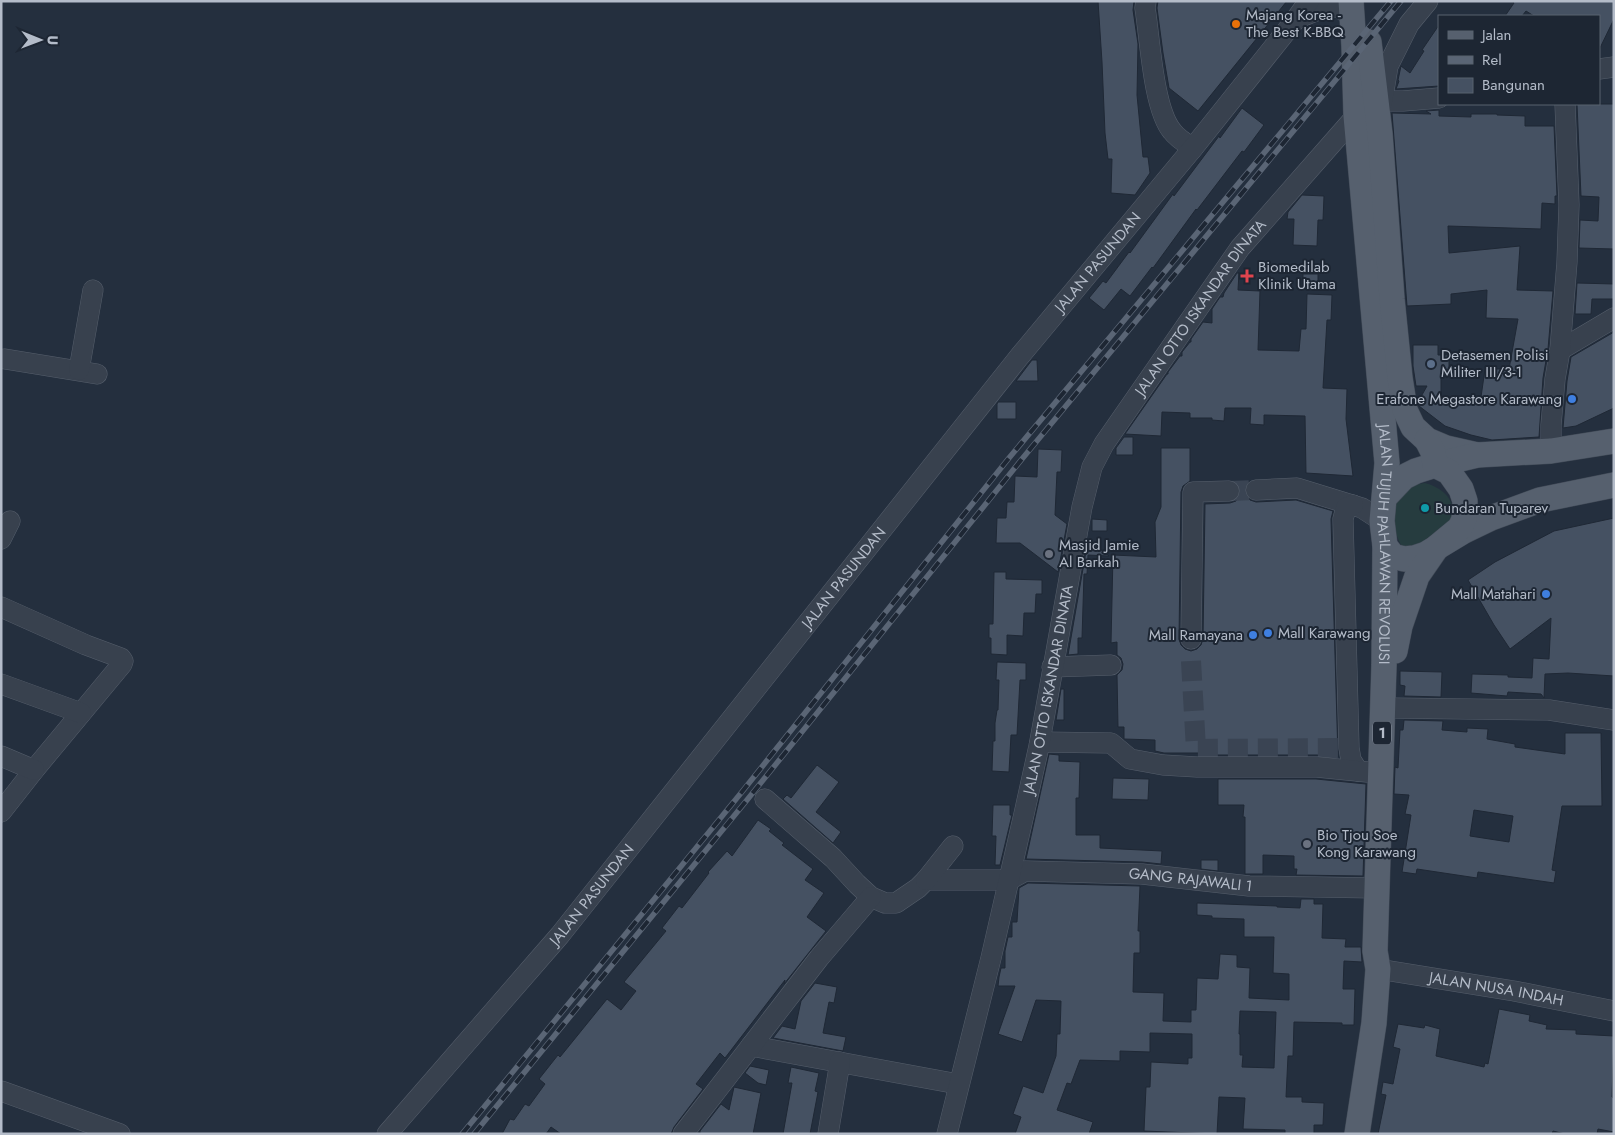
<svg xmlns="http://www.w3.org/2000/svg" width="1615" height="1135" font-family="Jost,sans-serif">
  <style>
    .green { fill: #263c3f }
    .building { fill: #455162; stroke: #1f2835; fill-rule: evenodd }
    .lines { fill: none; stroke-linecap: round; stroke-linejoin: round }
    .minor-tunnel { stroke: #3a4453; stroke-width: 20; stroke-dasharray: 20 10; stroke-linecap: butt }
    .minor-casing { stroke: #565f6c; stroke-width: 21 }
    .major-casing { stroke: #414a57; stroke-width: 26 }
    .minor { stroke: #38414e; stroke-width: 20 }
    .major { stroke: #56606e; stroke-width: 25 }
    .rail-casing { stroke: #5a6575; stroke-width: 5.5 }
    .rail { stroke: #1d2633; stroke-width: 4; stroke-dasharray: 11; stroke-linecap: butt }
    .food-dot { fill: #e8710a; stroke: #1d2633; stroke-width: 2 }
    .health-dot { fill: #e0444e; stroke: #1d2633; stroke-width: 2 }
    .service-dot { fill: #5c6f8a; stroke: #1d2633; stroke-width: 2 }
    .shop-dot { fill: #3f7fe0; stroke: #1d2633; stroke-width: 2 }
    .culture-dot { fill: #0f9aa8; stroke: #1d2633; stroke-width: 2 }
    .worship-dot { fill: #6b7280; stroke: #1d2633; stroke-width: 2 }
    .labels { text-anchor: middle; stroke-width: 4; stroke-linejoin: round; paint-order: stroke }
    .shield { fill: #1d2633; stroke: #878f9c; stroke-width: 1 }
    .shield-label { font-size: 14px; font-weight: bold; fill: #b4bcc9 }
    .poi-label { font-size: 15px; fill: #b4bcc9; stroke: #1d2633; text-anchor: start }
    .street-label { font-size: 15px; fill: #b4bcc9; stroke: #1d2633 }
  </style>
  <rect width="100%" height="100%" fill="#242f3e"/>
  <path class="green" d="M 1425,483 C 1440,487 1456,498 1452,516 C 1451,524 1433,541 1427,548 L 1403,548 C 1387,523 1390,488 1425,483 Z"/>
  <g class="building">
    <polygon points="1098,1 1134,1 1133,10 1138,44 1137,95 1143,157 1148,157 1150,173 1135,195 1111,193 1112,159 1108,159 1105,133 1102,62"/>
    <polygon points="1158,1 1287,1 1198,111 1169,88 1163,53 1157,8"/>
    <polygon points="1512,1 1614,1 1614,19 1599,50 1599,16 1534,16 1526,11 1522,16 1505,16 1514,3"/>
    <polygon points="1439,25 1439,86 1396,89 1399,81 1398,80 1401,66 1410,73 1424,51 1422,50"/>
    <polygon points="1577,104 1614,104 1614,249 1579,248 1580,220 1598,221 1599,197 1581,196"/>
    <polygon points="1242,108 1264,125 1244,152 1242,151 1197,210 1196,209 1153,268 1152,267 1130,296 1121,289 1104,310 1089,298 1103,281 1106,283 1129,252 1130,253 1173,194 1174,196 1219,136 1220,138"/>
    <polygon points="1439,110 1439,116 1471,117 1471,114 1497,114 1497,115 1525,116 1525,126 1554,126 1557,196 1555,196 1555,204 1542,203 1541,229 1448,226 1449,253 1520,246 1517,290 1553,291 1548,349 1543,378 1539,437 1492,440 1471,435 1445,426 1419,406 1418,402 1427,386 1416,386 1413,366 1413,345 1438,345 1438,355 1449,355 1449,373 1441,373 1441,396 1480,404 1485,369 1509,369 1518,319 1486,318 1487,290 1451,294 1451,304 1407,306 1392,113 1431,114 1426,111"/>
    <polygon points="1302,195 1324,196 1323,220 1318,220 1317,246 1293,245 1294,219 1287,219 1288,212"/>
    <polygon points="1237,273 1239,273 1238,290 1260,291 1258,350 1299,351 1301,329 1306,329 1307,294 1332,295 1331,320 1327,320 1323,388 1347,389 1346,419 1353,476 1306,473 1305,416 1264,415 1264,425 1250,424 1251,408 1225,408 1224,421 1212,420 1212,418 1190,418 1190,413 1162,412 1161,436 1125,434 1167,374 1168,374 1168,372 1180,356 1182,356 1182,352 1190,342 1191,342 1191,339 1203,322 1212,323 1212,309 1220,297 1223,297 1224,293"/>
    <rect x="1303" y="274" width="15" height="15"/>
    <polygon points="1577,283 1614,284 1614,299 1592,299 1591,314 1575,314"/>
    <polygon points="1614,332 1614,408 1576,426 1563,428 1567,381 1571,357"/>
    <polygon points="1032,360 1037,360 1038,381 1016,381"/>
    <polygon points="998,402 1016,402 1016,419 997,419 997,404"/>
    <polygon points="1124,437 1133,437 1133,455 1116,455 1116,448"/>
    <polygon points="1161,448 1190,448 1190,481 1183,486 1181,492 1179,639 1181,645 1185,649 1191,651 1197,649 1201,645 1203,639 1205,504 1230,503 1236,501 1240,493 1245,493 1250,500 1256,502 1296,500 1333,511 1331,519 1338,757 1317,755 1207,755 1207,753 1164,753 1155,751 1155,740 1124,739 1124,727 1118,727 1117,675 1122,670 1123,664 1121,658 1117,655 1117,642 1111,643 1113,555 1156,557 1155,522 1161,507"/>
    <polygon points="1038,449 1062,450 1061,472 1057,472 1055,515 1067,524 1058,572 1020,543 996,543 997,518 1006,518 1007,502 1014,502 1015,476 1037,477"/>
    <polygon points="1614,518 1614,676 1568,673 1545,674 1544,698 1541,694 1508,692 1507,696 1471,693 1472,674 1508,675 1508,677 1532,678 1533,658 1549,659 1551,618 1510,649 1494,625 1468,580 1495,562 1554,531"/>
    <polygon points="1092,519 1107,520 1107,531 1092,531"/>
    <polygon points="1088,540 1109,556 1088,555 1087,574 1084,574 1082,638 1078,638 1078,654 1068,655"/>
    <polygon points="994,572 1006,572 1006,579 1042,580 1042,594 1036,594 1035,613 1024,613 1023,636 1007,635 1007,655 991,654 991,638 989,638 989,624 993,624"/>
    <polygon points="997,662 1026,663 1026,680 1020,680 1017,735 1011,735 1009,772 992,771 993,741 995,741 995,723 997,710 998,710 999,680 996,680"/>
    <polygon points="1400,671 1442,672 1441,697 1404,696 1405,686 1400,685"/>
    <polygon points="1061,689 1064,689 1064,720 1056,720"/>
    <path d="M 1404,720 L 1443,721 L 1442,730 L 1467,732 L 1467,728 L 1488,729 L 1487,739 L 1515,744 L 1515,747 L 1565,754 L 1565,733 L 1601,733 L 1602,806 L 1562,806 L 1552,870 L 1556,871 L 1554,883 L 1478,872 L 1477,878 L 1417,869 L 1416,874 L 1402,872 L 1411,815 L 1405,814 L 1409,795 L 1394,794 L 1395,767 L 1398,768 L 1400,730 L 1403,730 ZM 1474,810 L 1513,816 L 1509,842 L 1470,836 Z"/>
    <polygon points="1049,754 1059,755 1059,761 1080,762 1079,798 1076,798 1076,835 1100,835 1100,848 1162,851 1161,864 1142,862 1026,859"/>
    <polygon points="817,765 839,782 816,812 841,832 833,843 783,799 787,795 791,798"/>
    <polygon points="1113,778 1149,779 1148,800 1112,799"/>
    <polygon points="1218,779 1316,779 1366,784 1363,876 1296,875 1297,869 1294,869 1294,856 1263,855 1263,874 1245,874 1245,817 1243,817 1244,805 1218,805"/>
    <polygon points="993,805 1010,805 1010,815 1012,815 1000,865 995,865 996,836 992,836"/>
    <polygon points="758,820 771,829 769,831 784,843 782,845 813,869 805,880 824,893 807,917 826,931 784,984 785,980 725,1058 720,1053 696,1084 703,1089 674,1127 671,1134 561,1134 551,1127 546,1134 502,1134 510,1119 514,1120 525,1104 529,1106 545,1084 539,1079 558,1055 560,1057 607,999 621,1010 636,991 624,982 666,931 662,928 679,906 682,908 709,873 708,872 727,851 732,856"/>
    <polygon points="1201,860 1218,860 1218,871 1201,869"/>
    <path d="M 1028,883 L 1140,886 L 1138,931 L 1140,931 L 1140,953 L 1134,953 L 1133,992 L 1164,993 L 1163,1021 L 1191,1022 L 1191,1010 L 1196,1010 L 1197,978 L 1218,979 L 1220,954 L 1237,955 L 1237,967 L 1250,968 L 1249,998 L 1289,1000 L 1289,974 L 1273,973 L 1274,937 L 1244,937 L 1244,919 L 1212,918 L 1212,916 L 1197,915 L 1197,903 L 1277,906 L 1277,907 L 1300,908 L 1301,899 L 1314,899 L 1314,904 L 1323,904 L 1322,938 L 1346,939 L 1345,947 L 1361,947 L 1362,962 L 1344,961 L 1343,989 L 1355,989 L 1354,1025 L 1342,1025 L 1342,1023 L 1294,1022 L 1293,1056 L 1288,1056 L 1286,1097 L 1302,1097 L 1302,1102 L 1324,1103 L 1323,1125 L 1314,1125 L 1314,1134 L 1285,1134 L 1285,1130 L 1243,1129 L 1245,1098 L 1219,1097 L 1217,1134 L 1144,1131 L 1146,1087 L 1150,1087 L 1151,1062 L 1188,1064 L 1188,1058 L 1192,1058 L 1192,1034 L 1150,1033 L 1150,1052 L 1120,1051 L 1120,1061 L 1080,1060 L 1071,1084 L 1067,1083 L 1057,1110 L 1093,1122 L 1089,1134 L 1015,1134 L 1021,1117 L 1013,1114 L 1023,1086 L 1043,1093 L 1056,1056 L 1057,1034 L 1060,1034 L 1061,1001 L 1036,1000 L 1022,1042 L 998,1034 L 1015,986 L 998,986 L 999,977 L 1001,968 L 1005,968 L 1005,951 L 1008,937 L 1012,937 L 1012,922 L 1017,922 L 1019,888 ZM 1240,1011 L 1276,1012 L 1274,1068 L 1242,1067 L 1243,1055 L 1240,1055 L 1240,1034 L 1239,1034 Z"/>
    <polygon points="815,983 837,987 834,1003 829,1002 823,1033 846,1037 843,1051 773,1038 782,1026 795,1029 801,1001"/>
    <polygon points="1499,1009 1530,1015 1529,1021 1547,1025 1546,1029 1576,1030 1576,1034 1614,1036 1612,1097 1614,1098 1614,1132 1598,1129 1597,1134 1565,1134 1553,1131 1552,1134 1378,1134 1386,1095 1381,1094 1383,1082 1393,1084 1400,1049 1393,1047 1398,1024 1424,1028 1425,1025 1440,1029 1436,1056 1484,1067 1485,1063 1488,1064"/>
    <polygon points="750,1066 769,1070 766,1085 758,1083 745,1073"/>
    <polygon points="791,1067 819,1073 815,1091 818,1092 810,1134 783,1134 792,1083 788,1083"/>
    <polygon points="734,1087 761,1093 753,1134 700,1134 700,1131 721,1104 729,1110"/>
  </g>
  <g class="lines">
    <g class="minor-tunnel">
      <polyline points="1229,491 1256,490"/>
      <polyline points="1191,661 1196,749 1349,748"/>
    </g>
    <g class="minor-casing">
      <g id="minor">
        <path d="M 1146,1 L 1145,8 C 1150,38 1153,108 1172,131 C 1177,138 1185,143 1193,148"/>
        <polyline points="1296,19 1328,6 1340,8 1353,18"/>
        <polyline points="1599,69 1614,67"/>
        <polyline points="1375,101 1403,101 1439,98"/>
        <polyline points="1382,102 1388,66 1409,24 1428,1"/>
        <polyline points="1560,350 1614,318"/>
        <polyline points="5,359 97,374"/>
        <polyline points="79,370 93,290"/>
        <polyline points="1551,451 1551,425 1555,379 1560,350 1567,262 1569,205 1565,104"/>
        <polyline points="1256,490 1297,488 1362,508 1382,521"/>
        <polyline points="1353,505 1346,508 1343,519 1349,748 1351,760 1358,771"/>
        <polyline points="1,539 10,521"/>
        <polyline points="1,607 86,645 121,658 123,661 122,664 34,770 1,812"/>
        <polyline points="1191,639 1193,492 1229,491"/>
        <polyline points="1052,667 1111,665"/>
        <polyline points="1,684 81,713"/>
        <polyline points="1390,708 1549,710 1614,720"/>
        <polyline points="1040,742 1111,743 1130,759 1163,765 1197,767 1317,767 1367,772 1380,771"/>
        <polyline points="1,756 34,770"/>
        <path id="s1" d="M 765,799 L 833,858 L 857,884 L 871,897 L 885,903 L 896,903 L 918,888 L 926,880 L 1009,880 L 1025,871 L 1142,874 L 1249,886 L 1376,888"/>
        <polyline points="926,880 953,846"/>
        <path id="s2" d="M 1378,969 L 1514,991 L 1614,1011"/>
        <polyline points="751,1046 958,1084"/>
        <polyline points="1,1091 120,1134"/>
        <path id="s3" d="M 387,1134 L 560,935 L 1019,357 L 1193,148 L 1296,19 L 1309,1"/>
        <polyline points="683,1134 819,958 871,897"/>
        <polyline points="828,1134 840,1062"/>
        <path id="s4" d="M 947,1134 L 991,958 L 1024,814 L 1039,746 L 1082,507 L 1092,467 L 1104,444 L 1240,248 L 1356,116"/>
      </g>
    </g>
    <g class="major-casing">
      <g id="major">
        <path id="s5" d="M 1351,1 L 1354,46 L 1356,116 L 1387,463 L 1382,521 L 1385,546 L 1384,665 L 1375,951 L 1378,969 L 1374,1023 L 1357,1134"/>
        <polyline points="1369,42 1380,134 1392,299 1400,378 1405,410 1413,427 1427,440 1446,448 1477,455"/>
        <polyline points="1385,497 1404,477 1416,471 1435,465 1477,455 1551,451 1614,441"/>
        <polyline points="1385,546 1393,556 1404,559 1414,558 1426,554 1464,531 1491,518 1540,500 1614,485"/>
        <polyline points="1395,651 1400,626 1417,576 1437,547 1460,528 1464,519 1465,501 1461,489 1449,472 1435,465 1433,452 1427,440"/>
      </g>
    </g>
    <use href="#minor" class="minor"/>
    <use href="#major" class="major"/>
    <g class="rail-casing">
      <g id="rail">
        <polyline points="462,1134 741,793 1009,458 1391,1"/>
        <polyline points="474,1134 747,800 1022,459 1401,1"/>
      </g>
    </g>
    <use href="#rail" class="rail"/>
  </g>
  <circle class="food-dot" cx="1236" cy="24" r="5"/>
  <path class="health-dot" d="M1244.5 268.5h5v5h5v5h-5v5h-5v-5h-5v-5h5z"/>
  <circle class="service-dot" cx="1431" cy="364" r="5"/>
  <g class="shop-dot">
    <circle cx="1572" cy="399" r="5"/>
    <circle cx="1546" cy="594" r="5"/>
    <circle cx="1268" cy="633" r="5"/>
    <circle cx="1253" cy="635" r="5"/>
  </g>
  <circle class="culture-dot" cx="1425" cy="508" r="5"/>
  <g class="worship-dot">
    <circle cx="1049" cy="554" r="5"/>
    <circle cx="1307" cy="844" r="5"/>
  </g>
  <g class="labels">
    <rect class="shield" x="1373" y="721.5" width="18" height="23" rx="4"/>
    <g class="shield-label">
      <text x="1382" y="738">1</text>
    </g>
    <g class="poi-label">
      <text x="1246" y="20">Majang Korea -<tspan x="1246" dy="17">The Best K-BBQ</tspan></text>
      <text x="1258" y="272">Biomedilab<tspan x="1258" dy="17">Klinik Utama</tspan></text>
      <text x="1441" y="360">Detasemen Polisi<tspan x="1441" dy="17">Militer III/3-1</tspan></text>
      <text x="1562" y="404" text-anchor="end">Erafone Megastore Karawang</text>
      <text x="1435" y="513">Bundaran Tuparev</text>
      <text x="1059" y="550">Masjid Jamie<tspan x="1059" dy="17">Al Barkah</tspan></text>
      <text x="1536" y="599" text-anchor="end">Mall Matahari</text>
      <text x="1278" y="638">Mall Karawang</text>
      <text x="1243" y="640" text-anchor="end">Mall Ramayana</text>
      <text x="1317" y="840">Bio Tjou Soe<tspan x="1317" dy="17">Kong Karawang</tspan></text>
    </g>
    <g class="street-label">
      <text dy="5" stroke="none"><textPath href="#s3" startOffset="1125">JALAN PASUNDAN</textPath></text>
      <text dy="5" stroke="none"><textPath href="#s4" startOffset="876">JALAN OTTO ISKANDAR DINATA</textPath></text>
      <text dy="5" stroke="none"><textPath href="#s5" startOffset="545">JALAN TUJUH PAHLAWAN REVOLUSI</textPath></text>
      <text dy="5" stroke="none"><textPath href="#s3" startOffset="720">JALAN PASUNDAN</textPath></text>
      <text dy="5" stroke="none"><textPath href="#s4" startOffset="456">JALAN OTTO ISKANDAR DINATA</textPath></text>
      <text dy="5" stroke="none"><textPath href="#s1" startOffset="476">GANG RAJAWALI 1</textPath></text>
      <text dy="5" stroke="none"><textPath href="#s3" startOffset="315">JALAN PASUNDAN</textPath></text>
      <text dy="5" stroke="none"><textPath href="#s2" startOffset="120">JALAN NUSA INDAH</textPath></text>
    </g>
  </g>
  <rect width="1615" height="1135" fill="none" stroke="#b4bcc9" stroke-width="5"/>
  <rect x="1438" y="15" width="162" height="90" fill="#1d2633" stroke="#59626f"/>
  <rect x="1448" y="31" width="25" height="8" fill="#56606e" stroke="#59626f"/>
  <text x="1482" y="40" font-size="15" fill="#b4bcc9">Jalan</text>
  <rect x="1448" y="56" width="25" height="8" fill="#5a6575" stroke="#59626f"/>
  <text x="1482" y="65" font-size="15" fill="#b4bcc9">Rel</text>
  <rect x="1448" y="78" width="25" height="15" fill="#455162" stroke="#59626f"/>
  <text x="1482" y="90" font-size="15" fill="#b4bcc9">Bangunan</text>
  <g transform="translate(40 40) rotate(91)" stroke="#1d2633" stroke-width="4" paint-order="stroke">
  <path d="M0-4L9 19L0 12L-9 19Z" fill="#b4bcc9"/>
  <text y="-8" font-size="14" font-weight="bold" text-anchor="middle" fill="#b4bcc9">U</text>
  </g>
</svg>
